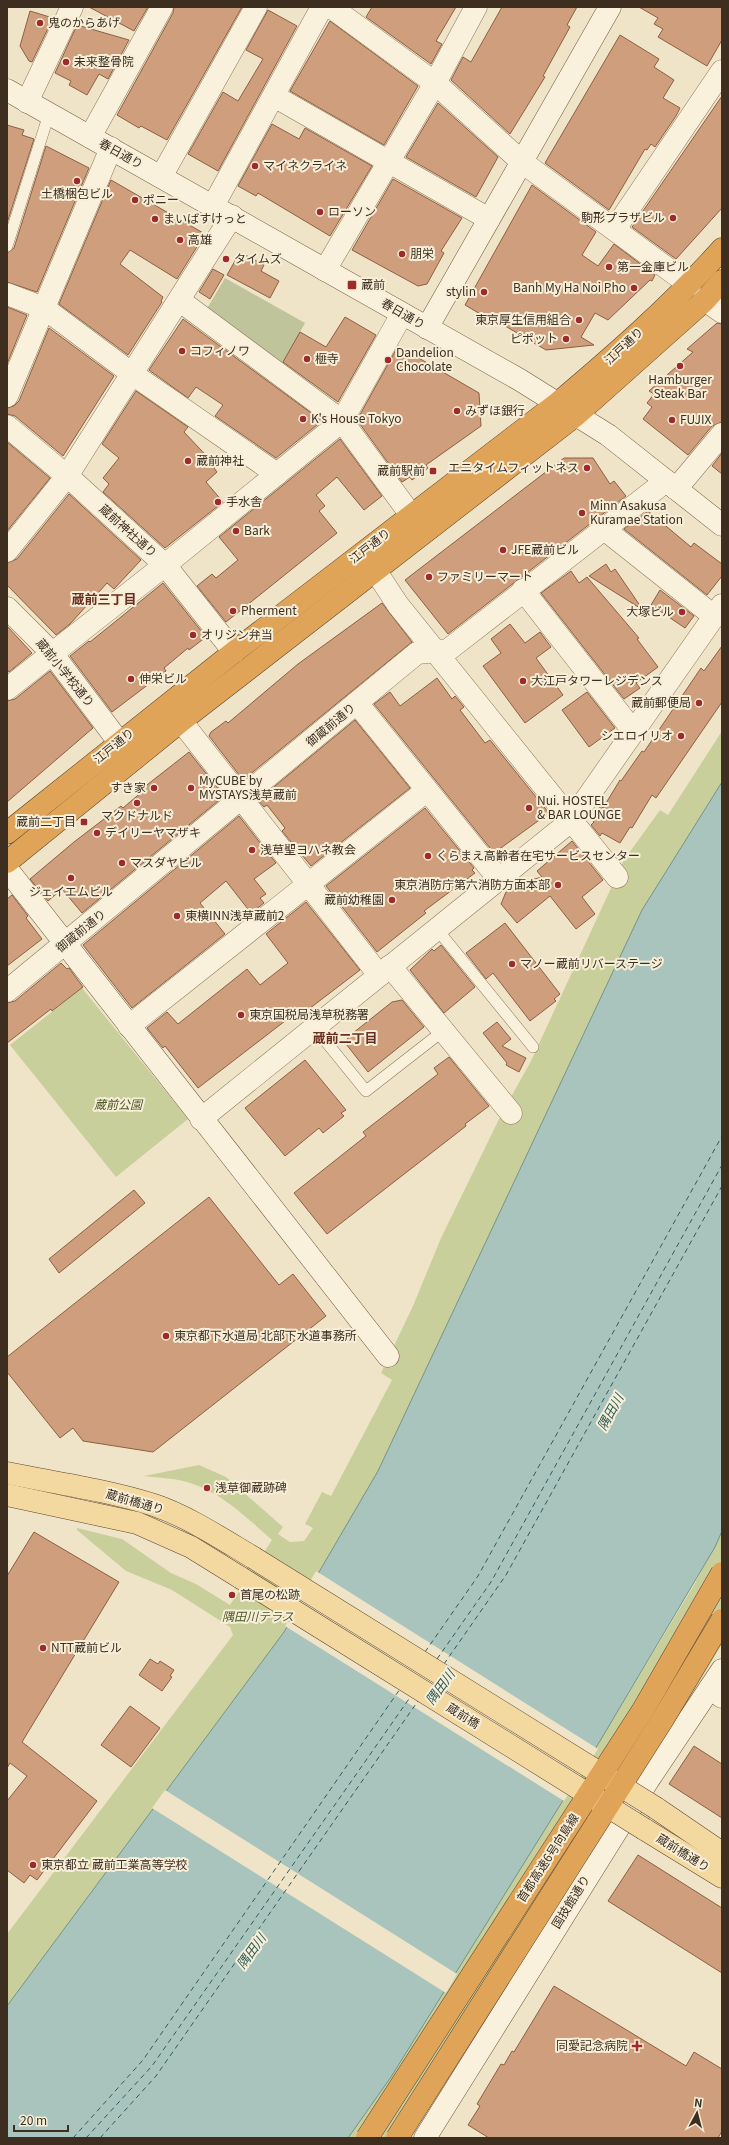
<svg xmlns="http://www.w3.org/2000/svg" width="729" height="2145" font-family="Georgia,'Noto Sans JP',serif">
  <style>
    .green { fill: #c9cf9b }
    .cemetery { fill: #bfc49a }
    .water { fill: #a9c4bc; stroke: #6f938a }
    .pier { fill: #f0e4c8 }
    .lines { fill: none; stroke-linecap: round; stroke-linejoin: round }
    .ferry { stroke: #2f5d5a; stroke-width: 1; stroke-dasharray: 5 4; stroke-linecap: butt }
    .building { fill: #cf9f7d; stroke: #8d5f41 }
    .lane-casing { stroke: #8d765c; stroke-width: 12 }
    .street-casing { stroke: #8d765c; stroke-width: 23 }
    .secondary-casing { stroke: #6f573f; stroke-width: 23 }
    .primary-casing { stroke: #5b4430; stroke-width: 23 }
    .highway-casing { stroke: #5b4430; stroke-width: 23 }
    .lane { stroke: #faf1dc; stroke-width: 11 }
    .street { stroke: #faf1dc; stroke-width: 22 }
    .secondary { stroke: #faf1dc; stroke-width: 22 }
    .primary { stroke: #f3d9a0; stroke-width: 22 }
    .highway { stroke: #e0a458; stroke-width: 22 }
    .primary-bridge-casing { stroke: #5b4430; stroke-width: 23; stroke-linecap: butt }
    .highway-bridge-casing { stroke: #5b4430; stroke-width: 23; stroke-linecap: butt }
    .primary-bridge { stroke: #f3d9a0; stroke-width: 22 }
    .highway-bridge { stroke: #e0a458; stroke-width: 22 }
    .poi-dot { fill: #9e2a2b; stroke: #f7eed8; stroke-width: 1.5 }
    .labels { text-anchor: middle; stroke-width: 4; stroke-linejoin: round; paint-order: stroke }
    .poi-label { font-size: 12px; fill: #3d2e20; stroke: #f7eed8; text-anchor: start }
    .street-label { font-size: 12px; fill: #3d2e20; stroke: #f7eed8 }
    .park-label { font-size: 12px; font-style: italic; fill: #4d5a26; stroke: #f7eed8 }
    .neighbourhood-label { font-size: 13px; font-weight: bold; fill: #6b2e1e; stroke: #f7eed8 }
    .water-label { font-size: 13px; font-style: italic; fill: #2f5d5a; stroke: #f7eed8 }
  </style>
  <rect width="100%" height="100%" fill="#f0e4c8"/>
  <g class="green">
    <path d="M 722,731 L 722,782 L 642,910 L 378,1471 L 284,1632 L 7,2006 L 7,1934 L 233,1635 L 230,1627 L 172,1590 L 126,1571 L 77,1530 L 77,1528 L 122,1539 L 171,1573 L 196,1584 L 230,1605 L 272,1540 C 248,1519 221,1492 190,1483 C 175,1478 159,1478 144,1476 L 199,1465 L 226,1477 L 283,1527 L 278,1534 L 290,1542 L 304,1541 L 313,1528 L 305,1524 L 322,1492 L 331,1496 L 392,1380 L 381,1373 L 413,1306 L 441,1238 L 502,1113 L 531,1061 L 624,860 L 660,810 L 668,815 Z"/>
    <polygon points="82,988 188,1119 116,1177 10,1045"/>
    <polygon points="722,1531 722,1644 666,1738 410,2138 348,2138 391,2077 600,1741 694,1585"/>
  </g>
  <polygon class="cemetery" points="225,278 305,323 280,368 205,312"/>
  <polygon class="water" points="722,782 722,1531 715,1547 600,1741 391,2077 348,2138 7,2138 7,2006 284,1632 378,1471 642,910"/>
  <g class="pier">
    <polygon points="316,1571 598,1749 564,1801 285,1626"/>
    <polygon points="165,1790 457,1974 446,1993 152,1808"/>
  </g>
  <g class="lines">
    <g class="ferry">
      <polyline points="425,1652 478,1576 722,1136"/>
      <polyline points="437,1659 491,1582 722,1165"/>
      <polyline points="444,1664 506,1575 722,1186"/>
      <polyline points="73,2138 143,2060 400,1689"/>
      <polyline points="86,2138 152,2066 411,1696"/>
      <polyline points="100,2138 156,2076 418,1701"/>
    </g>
  </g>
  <g class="building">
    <polygon points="89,7 148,7 134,31"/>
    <polygon points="174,7 242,7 167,140 141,126 139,128 117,115 173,13"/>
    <polygon points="372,7 456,7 436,41 442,44 431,64 366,17"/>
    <polygon points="502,7 577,7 567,25 570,27 543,76 545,77 510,134 451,80 463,57 471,62"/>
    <polygon points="639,7 722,7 722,40 707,66 658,37 663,29 654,24 658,18"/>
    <polygon points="268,10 297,26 218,171 188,154 223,92 238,101 263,59 246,50"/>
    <polygon points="30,11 53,18 32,62 29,61 20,46"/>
    <polygon points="330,21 418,86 384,145 290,91"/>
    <polygon points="77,25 129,40 108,79 99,74 87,95 69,85 71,81 55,73"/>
    <polygon points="620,35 659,59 654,67 674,80 663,98 680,108 676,116 655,147 651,144 647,150 645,149 609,210 545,163"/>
    <polygon points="722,96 722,208 676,259 632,227"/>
    <polygon points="438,103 498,157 476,197 406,157"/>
    <polygon points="272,124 299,139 305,128 372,166 330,236 258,193 256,196 238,186"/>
    <polygon points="7,125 24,130 22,135 34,139 7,223"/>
    <polygon points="46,146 89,168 37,292 7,282 7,253 14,248"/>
    <polygon points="393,179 462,218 441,251 444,253 427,284 418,286 352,250"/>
    <polygon points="111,180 205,234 177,279 130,250 120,264 163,297 161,301 162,302 128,355 59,304"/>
    <polygon points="532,185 596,232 582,255 598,266 614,244 655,275 652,281 650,280 608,320 595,313 581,337 594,345 546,350 483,313 482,315 465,305"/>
    <polygon points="240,252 264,265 261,271 279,281 270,298 227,275"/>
    <polygon points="213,269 224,275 210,299 199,292"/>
    <polygon points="7,307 27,315 7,364"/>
    <polygon points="345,317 376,335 338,402 283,362 300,332 326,347"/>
    <polygon points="183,319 322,421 276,458 215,416 223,405 196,387 188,398 149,370"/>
    <polygon points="717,323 722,324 722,422 712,426 688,455 643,419 652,407 647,403 654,394 649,391 693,352 687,349"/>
    <polygon points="49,328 114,376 63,456 15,416 7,414 7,408 14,406 19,401"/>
    <polygon points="398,346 479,393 481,426 426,465 428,468 412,480 410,477 402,482 357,420"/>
    <polygon points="136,391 188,427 184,432 216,466 214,468 217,472 206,482 223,502 165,548 103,492 109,484 103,478 119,458 102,444"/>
    <polygon points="340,439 382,496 364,510 337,477 316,495 325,506 319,511 337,533 226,622 197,586 212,574 216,578 238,560 219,537"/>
    <polygon points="7,442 50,478 7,531"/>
    <polygon points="722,453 722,474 712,466"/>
    <polygon points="564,458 593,458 610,484 614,481 626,496 448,634 405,580"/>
    <polygon points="69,494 141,560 114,589 107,583 70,624 56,635 7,585 7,563 17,559"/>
    <polygon points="648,511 691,547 694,543 722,564 722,576 707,595 624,529"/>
    <polygon points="606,564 611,572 615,569 643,610 589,576"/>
    <polygon points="571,571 579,583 587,577 639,638 637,639 658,667 636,683 640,688 624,699 541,593"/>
    <polygon points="163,583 206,637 189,650 188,648 164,668 166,671 112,712 70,656 89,641 90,642"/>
    <polygon points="660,590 694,616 685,628 651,605"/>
    <polygon points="382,603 412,642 243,780 209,736 211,732 226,721 228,723 298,664"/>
    <polygon points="510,624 525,643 540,632 551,647 536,658 563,695 525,723 483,666 501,653 491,639"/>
    <polygon points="7,626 32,653 9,672 7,669"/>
    <polygon points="722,646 722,702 656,798 652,795 632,828 630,827 620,843 602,833 600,836 591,825 594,822 591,819 601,806 603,808 620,780 621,781 642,751 644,752 701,668 704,671"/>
    <polygon points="50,671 93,728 7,802 7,701 15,699"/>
    <polygon points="437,678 452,699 455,696 464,707 460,710 485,743 490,740 549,813 494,853 374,704 390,692 400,706"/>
    <polygon points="587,692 615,728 589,747 562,710"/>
    <polygon points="355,720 410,788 311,866 282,831 285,828 267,805 264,807 258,800"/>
    <polygon points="189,752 224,796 82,913 62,889 48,901 30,879 74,842 121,806 123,808 144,790 143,788"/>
    <polygon points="425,808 474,868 472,870 475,873 424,911 426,913 377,952 326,886"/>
    <polygon points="239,816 276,863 254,879 266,894 260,898 264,903 251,913 226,881 200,903 225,934 132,1008 83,945"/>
    <polygon points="572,841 603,880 582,897 595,914 576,929 550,896 517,923 501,904 506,892 516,884 542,877 537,871"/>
    <polygon points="12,895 28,916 26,918 42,939 7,966 7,899"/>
    <polygon points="306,902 360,970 301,1015 298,1011 198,1088 165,1046 163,1048 147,1028 167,1012 178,1024 247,969 260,985 288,963 266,934"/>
    <polygon points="505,923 560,994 554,999 556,1001 530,1021 493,973 486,979 466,953"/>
    <polygon points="441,945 475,987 444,1013 410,970 432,949 434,951"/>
    <polygon points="61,963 67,969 69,968 83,987 52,1011 51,1009 7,1043 7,1003 15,1001"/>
    <polygon points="402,1000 424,1027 368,1072 346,1044 348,1037 392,1002"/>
    <polygon points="497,1022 511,1039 502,1046 526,1058 519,1072 506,1065 507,1063 483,1033"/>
    <polygon points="449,1057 489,1106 465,1124 466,1126 327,1234 294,1193 366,1136 363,1132 438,1074 434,1068"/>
    <polygon points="305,1060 346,1110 341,1113 344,1116 323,1133 319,1128 285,1156 245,1108"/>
    <polygon points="134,1190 145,1203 59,1273 49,1259"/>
    <polygon points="209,1197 279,1285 293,1274 326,1316 153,1452 83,1441 73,1428 60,1438 7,1372 7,1357"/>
    <polygon points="34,1532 119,1582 22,1742 97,1801 37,1880 30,1875 24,1883 7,1870 7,1801 27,1776 10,1763 7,1768 7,1576"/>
    <polygon points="150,1659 158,1664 160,1661 174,1670 170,1676 172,1677 162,1691 139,1675"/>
    <polygon points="130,1706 160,1728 131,1767 101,1745"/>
    <polygon points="694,1746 722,1764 722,1818 669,1784"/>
    <polygon points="638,1855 722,1908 722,1973 608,1901"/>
    <polygon points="554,1986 686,2066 694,2052 722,2069 722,2131 718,2138 489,2138 468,2125 480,2106 477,2104 501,2064 504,2065 512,2051 514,2052"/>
  </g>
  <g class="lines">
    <g class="lane-casing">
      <g id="lane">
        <polyline points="7,246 49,114"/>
        <polyline points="436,928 533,1047"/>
        <polyline points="314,1027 366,1091 443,1031"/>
      </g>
    </g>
    <g class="street-casing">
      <g id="street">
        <polyline points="331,7 435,83 522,162 690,285"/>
        <polyline points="274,96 489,219"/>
        <polyline points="27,102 72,7"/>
        <polyline points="90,137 162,7"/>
        <polyline points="161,177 256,7"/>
        <polyline points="213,206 322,7"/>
        <polyline points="615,229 722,71"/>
        <polyline points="325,270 435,83 476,7"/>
        <polyline points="7,294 44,308 131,373 277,474"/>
        <polyline points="179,300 342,421 411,515"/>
        <polyline points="705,300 722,312"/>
        <polyline points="7,396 111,148"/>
        <polyline points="7,426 73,481 165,565 234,652"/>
        <polyline points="676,489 722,434"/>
        <polyline points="604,529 715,617"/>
        <polyline points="7,551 67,476 232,216"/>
        <polyline points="375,570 398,605 617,877"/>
        <polyline points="523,590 634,732"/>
        <polyline points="7,608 52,653 119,742"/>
        <polyline points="7,689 165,565 342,421 402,314"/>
        <polyline points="357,703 498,878"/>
        <polyline points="181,721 379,975"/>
        <polyline points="390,966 511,1113"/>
        <polyline points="7,991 417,653 448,650 666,481"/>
        <polyline points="129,1026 426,791"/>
        <polyline points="201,1119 571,821 722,605"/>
        <polyline points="710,1688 722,1697"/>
      </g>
    </g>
    <g class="secondary-casing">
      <g id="secondary">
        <polyline points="7,90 520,380 608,435 722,525"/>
        <polyline points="427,328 610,7"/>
        <polyline points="7,869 388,1356"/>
        <polyline points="425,2138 649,1779 722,1670"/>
      </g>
    </g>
    <g class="primary-casing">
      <g id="primary">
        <path d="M 7,1473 C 56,1483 106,1490 154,1505 C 189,1517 222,1539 254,1558"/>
        <polyline points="7,1495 137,1523 191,1547 241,1578"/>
        <polyline points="656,1808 722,1853"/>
        <polyline points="644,1829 722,1877"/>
      </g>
    </g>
    <g class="highway-casing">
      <g id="highway">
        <path d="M 7,833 L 234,652 L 558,403 C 615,355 672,305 722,249"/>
        <polyline points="7,862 181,721 576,415 705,300 722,281"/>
      </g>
    </g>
    <use href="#lane" class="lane"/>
    <use href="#street" class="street"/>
    <use href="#secondary" class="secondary"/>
    <use href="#primary" class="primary"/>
    <use href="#highway" class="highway"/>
    <g class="primary-bridge-casing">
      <g id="primary-bridge">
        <polyline points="254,1558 656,1808"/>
        <polyline points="241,1578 644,1829"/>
      </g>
    </g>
    <g class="highway-bridge-casing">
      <g id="highway-bridge">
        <polyline points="367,2138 643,1710 722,1573"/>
        <polyline points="397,2138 663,1719 722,1620"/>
      </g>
    </g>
    <use href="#primary-bridge" class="primary-bridge"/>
    <use href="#highway-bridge" class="highway-bridge"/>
  </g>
  <g class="poi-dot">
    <circle cx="40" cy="23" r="4"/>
    <circle cx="66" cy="62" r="4"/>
    <circle cx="255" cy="166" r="4"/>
    <circle cx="77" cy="181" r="4"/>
    <circle cx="135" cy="200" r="4"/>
    <circle cx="320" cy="212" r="4"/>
    <circle cx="673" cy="218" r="4"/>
    <circle cx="155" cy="219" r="4"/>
    <circle cx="180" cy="240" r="4"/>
    <circle cx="402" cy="254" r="4"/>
    <circle cx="226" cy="259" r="4"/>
    <circle cx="609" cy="267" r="4"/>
    <rect x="347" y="280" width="10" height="10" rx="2"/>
    <circle cx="634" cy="288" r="4"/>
    <circle cx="484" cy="292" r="4"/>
    <circle cx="579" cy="320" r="4"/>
    <circle cx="566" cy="339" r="4"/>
    <circle cx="182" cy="351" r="4"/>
    <circle cx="307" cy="359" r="4"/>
    <circle cx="388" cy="360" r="4"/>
    <circle cx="680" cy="366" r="4"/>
    <circle cx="457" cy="411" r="4"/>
    <circle cx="303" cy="419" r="4"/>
    <circle cx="672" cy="420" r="4"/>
    <circle cx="188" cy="461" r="4"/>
    <circle cx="587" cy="468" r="4"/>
    <rect x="429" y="467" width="8" height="8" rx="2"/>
    <circle cx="218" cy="502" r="4"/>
    <circle cx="582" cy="513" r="4"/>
    <circle cx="236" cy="531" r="4"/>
    <circle cx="503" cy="550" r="4"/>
    <circle cx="429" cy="577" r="4"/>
    <circle cx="233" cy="611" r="4"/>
    <circle cx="682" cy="612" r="4"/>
    <circle cx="193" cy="635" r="4"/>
    <circle cx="131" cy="679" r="4"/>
    <circle cx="523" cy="681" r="4"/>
    <circle cx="699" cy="703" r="4"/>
    <circle cx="681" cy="736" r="4"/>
    <circle cx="154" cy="788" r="4"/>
    <circle cx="191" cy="788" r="4"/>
    <circle cx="137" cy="803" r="4"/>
    <circle cx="529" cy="808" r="4"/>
    <rect x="80" y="818" width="8" height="8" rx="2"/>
    <circle cx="97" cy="833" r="4"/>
    <circle cx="252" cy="850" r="4"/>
    <circle cx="428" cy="856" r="4"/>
    <circle cx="122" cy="863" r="4"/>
    <circle cx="71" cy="878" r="4"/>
    <circle cx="558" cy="885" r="4"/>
    <circle cx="392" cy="900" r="4"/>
    <circle cx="177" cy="916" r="4"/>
    <circle cx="512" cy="964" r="4"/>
    <circle cx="241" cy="1015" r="4"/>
    <circle cx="166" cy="1336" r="4"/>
    <circle cx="207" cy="1488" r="4"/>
    <circle cx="232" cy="1595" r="4"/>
    <circle cx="43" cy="1648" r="4"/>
    <circle cx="33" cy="1865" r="4"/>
    <path d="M635 2040h4v4h4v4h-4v4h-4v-4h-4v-4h4z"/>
  </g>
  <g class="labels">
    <g class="poi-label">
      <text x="48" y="27">鬼のからあげ</text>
      <text x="74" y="66">未来整骨院</text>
      <text x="263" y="170">マイネクライネ</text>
      <text x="77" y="198" text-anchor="middle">土橋梱包ビル</text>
      <text x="143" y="204">ポニー</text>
      <text x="328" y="216">ローソン</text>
      <text x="665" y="222" text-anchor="end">駒形プラザビル</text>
      <text x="163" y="223">まいばすけっと</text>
      <text x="188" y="244">高雄</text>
      <text x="410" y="258">朋栄</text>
      <text x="234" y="263">タイムズ</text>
      <text x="617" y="271">第一金庫ビル</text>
      <text x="361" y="289">蔵前</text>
      <text x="626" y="292" text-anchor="end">Banh My Ha Noi Pho</text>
      <text x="476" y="296" text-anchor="end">stylin</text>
      <text x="571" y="324" text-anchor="end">東京厚生信用組合</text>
      <text x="558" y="343" text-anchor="end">ピポット</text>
      <text x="190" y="355">コフィノワ</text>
      <text x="396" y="357">Dandelion<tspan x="396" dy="14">Chocolate</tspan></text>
      <text x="315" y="363">榧寺</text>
      <text x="680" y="384" text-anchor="middle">Hamburger<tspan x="680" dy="14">Steak Bar</tspan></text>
      <text x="465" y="415">みずほ銀行</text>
      <text x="311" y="423">K's House Tokyo</text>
      <text x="680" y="424">FUJIX</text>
      <text x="196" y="465">蔵前神社</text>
      <text x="579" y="472" text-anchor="end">エニタイムフィットネス</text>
      <text x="425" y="475" text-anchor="end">蔵前駅前</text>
      <text x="226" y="506">手水舎</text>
      <text x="590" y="510">Minn Asakusa<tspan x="590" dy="14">Kuramae Station</tspan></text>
      <text x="244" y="535">Bark</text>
      <text x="511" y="554">JFE蔵前ビル</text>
      <text x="437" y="581">ファミリーマート</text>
      <text x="241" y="615">Pherment</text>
      <text x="674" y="616" text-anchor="end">大塚ビル</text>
      <text x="201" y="639">オリジン弁当</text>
      <text x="139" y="683">伸栄ビル</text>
      <text x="531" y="685">大江戸タワーレジデンス</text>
      <text x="691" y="707" text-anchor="end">蔵前郵便局</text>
      <text x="673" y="740" text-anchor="end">シエロイリオ</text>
      <text x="199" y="785">MyCUBE by<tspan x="199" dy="14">MYSTAYS浅草蔵前</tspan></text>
      <text x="146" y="792" text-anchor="end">すき家</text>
      <text x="537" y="805">Nui. HOSTEL<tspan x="537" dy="14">&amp; BAR LOUNGE</tspan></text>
      <text x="137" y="820" text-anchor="middle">マクドナルド</text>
      <text x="76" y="826" text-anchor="end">蔵前二丁目</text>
      <text x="105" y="837">デイリーヤマザキ</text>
      <text x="260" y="854">浅草聖ヨハネ教会</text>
      <text x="436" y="860">くらまえ高齢者在宅サービスセンター</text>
      <text x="130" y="867">マスダヤビル</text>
      <text x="550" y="889" text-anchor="end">東京消防庁第六消防方面本部</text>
      <text x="71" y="896" text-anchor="middle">ジェイエムビル</text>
      <text x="384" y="904" text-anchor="end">蔵前幼稚園</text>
      <text x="185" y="920">東横INN浅草蔵前2</text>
      <text x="520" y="968">マノー蔵前リバーステージ</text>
      <text x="249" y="1019">東京国税局浅草税務署</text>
      <text x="174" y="1340">東京都下水道局 北部下水道事務所</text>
      <text x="215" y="1492">浅草御蔵跡碑</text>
      <text x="240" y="1599">首尾の松跡</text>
      <text x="51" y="1652">NTT蔵前ビル</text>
      <text x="41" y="1869">東京都立 蔵前工業高等学校</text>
      <text x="628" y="2050" text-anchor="end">同愛記念病院</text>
    </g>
    <g class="street-label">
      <text transform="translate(121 154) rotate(29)" y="4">春日通り</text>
      <text transform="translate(403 314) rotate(30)" y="4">春日通り</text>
      <text transform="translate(624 346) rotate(-43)" y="4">江戸通り</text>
      <text transform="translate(128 531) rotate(42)" y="4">蔵前神社通り</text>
      <text transform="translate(370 546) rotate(-38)" y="4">江戸通り</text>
      <text transform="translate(65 673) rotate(51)" y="4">蔵前小学校通り</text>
      <text transform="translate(331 725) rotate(-40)" y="4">御蔵前通り</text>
      <text transform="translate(114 746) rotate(-39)" y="4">江戸通り</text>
      <text transform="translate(81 931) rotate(-39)" y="4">御蔵前通り</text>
      <text transform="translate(135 1502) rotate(16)" y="4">蔵前橋通り</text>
      <text transform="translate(463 1716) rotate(32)" y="4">蔵前橋</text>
      <text transform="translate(683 1853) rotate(32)" y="4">蔵前橋通り</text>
      <text transform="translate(548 1858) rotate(-57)" y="4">首都高速6号向島線</text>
      <text transform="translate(571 1902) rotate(-58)" y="4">国技館通り</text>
    </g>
    <g class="park-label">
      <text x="118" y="1109">蔵前公園</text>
      <text x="258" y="1621">隅田川テラス</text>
    </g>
    <g class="neighbourhood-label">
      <text x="104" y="604">蔵前三丁目</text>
      <text x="345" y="1043">蔵前二丁目</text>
    </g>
    <g class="water-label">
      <text transform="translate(610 1412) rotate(-61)" y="5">隅田川</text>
      <text transform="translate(440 1687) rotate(-54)" y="5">隅田川</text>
      <text transform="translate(251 1951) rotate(-54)" y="5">隅田川</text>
    </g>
  </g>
  <rect width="729" height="2145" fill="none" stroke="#3d2e20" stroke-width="16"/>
  <g transform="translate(697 2113) rotate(7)" stroke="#f7eed8" stroke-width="3" paint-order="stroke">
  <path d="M0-3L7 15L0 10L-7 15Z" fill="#3d2e20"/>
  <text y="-6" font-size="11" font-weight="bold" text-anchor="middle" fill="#3d2e20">N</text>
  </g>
  <path d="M14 2125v6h54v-6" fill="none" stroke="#3d2e20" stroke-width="2"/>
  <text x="20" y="2125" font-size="12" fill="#3d2e20" stroke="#f7eed8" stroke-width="3" paint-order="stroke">20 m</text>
</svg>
